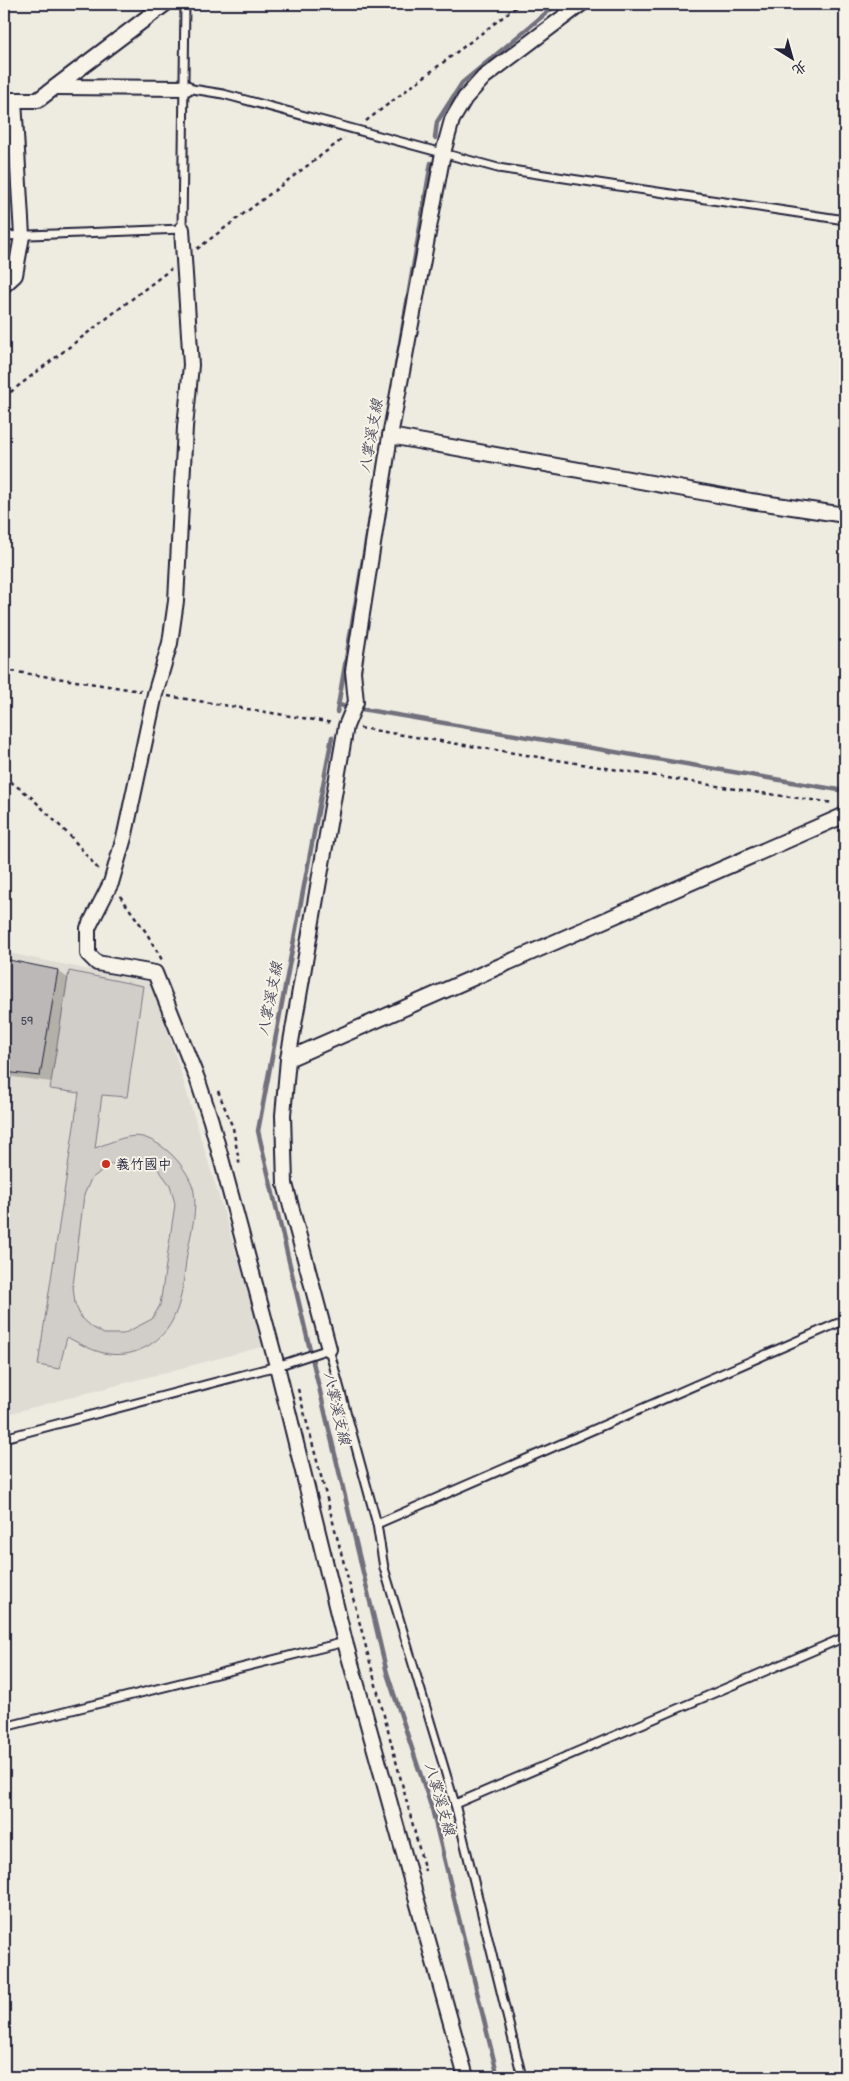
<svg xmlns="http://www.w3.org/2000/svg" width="849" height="2081" font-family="'Balsamiq Sans','LXGW WenKai TC',sans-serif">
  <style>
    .built { fill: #dfdcd4 }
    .green { fill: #d1cdc9; stroke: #7a7882; fill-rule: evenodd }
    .shadow { fill: #0003 }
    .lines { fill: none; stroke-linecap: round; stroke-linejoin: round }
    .stream { stroke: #716f7b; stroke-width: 4.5 }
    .building { fill: #bbb8b7; stroke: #22223b }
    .service-casing { stroke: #22223b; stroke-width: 11 }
    .minor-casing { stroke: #22223b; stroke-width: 18 }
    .path { stroke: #22223b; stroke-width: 2.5; stroke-dasharray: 4 4; stroke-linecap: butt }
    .service { stroke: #f7f3e8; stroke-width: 7 }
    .minor { stroke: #f7f3e8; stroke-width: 14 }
    .poi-dot { fill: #c8321e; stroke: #f7f3e8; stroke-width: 2 }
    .labels { text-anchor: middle; stroke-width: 4; stroke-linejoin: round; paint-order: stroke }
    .number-label { font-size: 11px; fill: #48485a }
    .poi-label { font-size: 14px; fill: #22223b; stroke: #f7f3e8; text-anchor: start }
    .water-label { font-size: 15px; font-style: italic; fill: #504f60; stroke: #f7f3e8 }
  </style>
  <rect width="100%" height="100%" fill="#eeebe1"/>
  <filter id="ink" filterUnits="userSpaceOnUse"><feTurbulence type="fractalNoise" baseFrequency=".02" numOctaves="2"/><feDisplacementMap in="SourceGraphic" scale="10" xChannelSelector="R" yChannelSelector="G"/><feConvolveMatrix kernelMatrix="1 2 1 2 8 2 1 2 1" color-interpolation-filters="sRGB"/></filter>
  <g filter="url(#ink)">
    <polygon class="built" points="4,952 153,983 265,1346 4,1415"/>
    <path class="green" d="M 69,971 L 143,986 L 127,1097 L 102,1095 L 95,1148 C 110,1143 130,1132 146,1138 C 166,1145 183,1164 191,1182 C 200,1202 191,1233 187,1254 C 184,1274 183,1298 174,1317 C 164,1341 136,1358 109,1354 C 94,1352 80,1344 67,1337 L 59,1369 L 38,1365 L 79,1093 L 50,1089 ZM 125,1161 L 144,1162 L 158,1169 L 170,1185 L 175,1204 L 160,1305 L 152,1319 L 123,1334 L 104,1334 L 92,1327 L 81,1317 L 75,1304 L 73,1286 L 84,1195 L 91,1179 L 109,1165 Z"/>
    <polygon class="shadow" points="4,960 58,971 68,978 51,1082 12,1077 10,1087 4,1086"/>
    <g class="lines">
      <g class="stream">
        <polyline points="435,138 437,122 462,83 557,4"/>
        <polyline points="394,378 431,163"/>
        <polyline points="338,705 845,791"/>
        <polyline points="337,712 372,507"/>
        <polyline points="332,737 258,1131 387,1673 432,1809 498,2077"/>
      </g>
    </g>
    <polygon class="building" points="4,959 58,970 40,1076 4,1072"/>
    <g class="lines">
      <g class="service-casing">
        <g id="service">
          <polyline points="186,88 223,94 498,168 845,220"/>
          <polyline points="4,236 182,229 185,4"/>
          <polyline points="4,1438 277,1366 329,1349 377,1524 384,1568 455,1804 522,2077"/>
          <polyline points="377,1524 845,1320"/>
          <polyline points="4,1727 345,1642"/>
          <polyline points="455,1804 845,1637"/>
        </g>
      </g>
      <g class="minor-casing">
        <g id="minor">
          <polyline points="56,87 186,88"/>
          <polyline points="4,100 38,100 165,4"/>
          <polyline points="182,229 191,365 185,427 176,601 170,643 155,694 125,834 111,883 88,928 88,954 97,963 155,973 198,1081 211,1121 277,1366 345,1642 466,2077"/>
          <polyline points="4,285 15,275 22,236 14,100"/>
          <polyline points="390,436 751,501 845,515"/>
          <polyline points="288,1059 845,815"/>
          <polyline points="329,1349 285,1184 283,1115 288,1059 346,726 356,702 353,671 390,436 443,153 452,120 465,98 484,77 581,4"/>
        </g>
      </g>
      <g class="path">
        <polyline points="366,121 520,4"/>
        <polyline points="197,249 344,138"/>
        <polyline points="4,397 171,269"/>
        <polyline points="4,670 141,691"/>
        <polyline points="168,696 333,723"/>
        <polyline points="360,728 754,792 834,803"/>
        <polyline points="4,777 30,796 72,838 99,870"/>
        <polyline points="120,896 146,932 162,960"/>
        <polyline points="218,1091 233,1128 240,1167"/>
        <polyline points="298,1389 425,1871"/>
      </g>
      <use href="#service" class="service"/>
      <use href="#minor" class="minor"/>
    </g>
  </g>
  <circle class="poi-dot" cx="106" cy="1164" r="5"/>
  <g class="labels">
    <g class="number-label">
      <text x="27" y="1025">59</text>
    </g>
    <g class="poi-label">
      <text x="116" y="1169">義竹國中</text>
    </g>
    <g class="water-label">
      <text transform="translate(371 436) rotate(-80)" y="5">八掌溪支線</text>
      <text transform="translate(270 999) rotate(-79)" y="5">八掌溪支線</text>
      <text transform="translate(337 1408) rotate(77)" y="5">八掌溪支線</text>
      <text transform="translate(440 1799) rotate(74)" y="5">八掌溪支線</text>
    </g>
  </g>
  <rect width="849" height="2081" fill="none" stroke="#f7f3e8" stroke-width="20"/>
  <rect x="10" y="10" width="829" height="2061" fill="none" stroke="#22223b" stroke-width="2" filter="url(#ink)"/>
  <g transform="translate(792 58) rotate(143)" stroke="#f7f3e8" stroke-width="4" paint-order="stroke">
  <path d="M0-4L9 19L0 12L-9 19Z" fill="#22223b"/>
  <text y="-8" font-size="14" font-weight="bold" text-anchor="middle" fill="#22223b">北</text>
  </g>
</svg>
